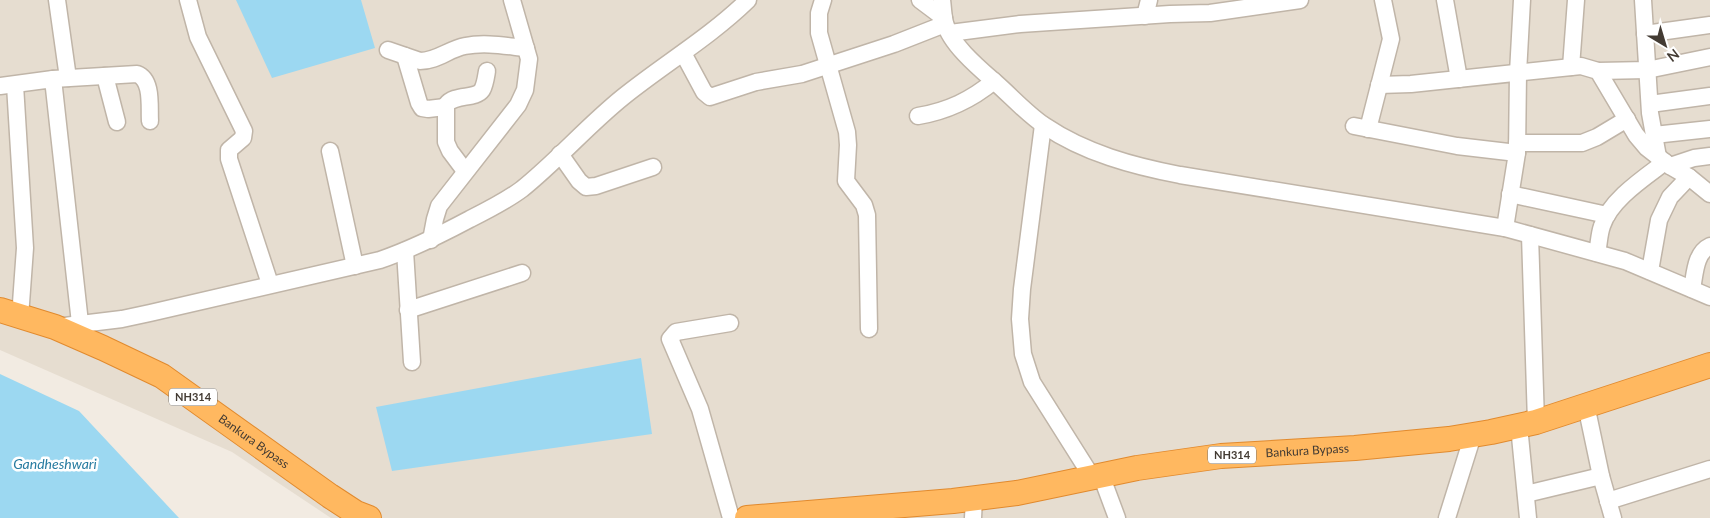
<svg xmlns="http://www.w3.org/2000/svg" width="1710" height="518" font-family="Lato,sans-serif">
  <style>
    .residential { fill: #e6ddd0 }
    .water { fill: #9cd8f1 }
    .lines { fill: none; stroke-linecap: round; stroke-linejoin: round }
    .minor-casing { stroke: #c0b5a8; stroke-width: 19 }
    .highway-casing { stroke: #e18a2e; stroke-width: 26 }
    .minor { stroke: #fff; stroke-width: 16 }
    .highway { stroke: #ffb860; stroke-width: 24 }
    .labels { text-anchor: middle; stroke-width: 5; stroke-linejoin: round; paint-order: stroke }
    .shield { fill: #fff; stroke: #7b7670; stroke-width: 1 }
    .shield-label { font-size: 11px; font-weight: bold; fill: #433b33 }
    .street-label { font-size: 12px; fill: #433b33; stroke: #fff }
    .water-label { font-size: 14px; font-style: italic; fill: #287ca1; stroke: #fff }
  </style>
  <rect width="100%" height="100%" fill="#f2ebe2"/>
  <polygon class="residential" points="0,0 1710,0 1710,518 331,518 232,452 0,350"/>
  <g class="water">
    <polygon points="236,0 361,0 375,48 272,78"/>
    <polygon points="641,358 652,434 392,471 376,407"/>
    <polygon points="0,374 79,411 179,518 0,518"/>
  </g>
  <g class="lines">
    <g class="minor-casing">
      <g id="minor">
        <polyline points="57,0 68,78"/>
        <polyline points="188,0 198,37 244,131 243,138 229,150 229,159 270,284"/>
        <polyline points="823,0 819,13 819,33 847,132 848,145 846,181 864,205 867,215 869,329"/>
        <polyline points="920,0 944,18"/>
        <path d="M 942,0 C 943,7 943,15 945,23 C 950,44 980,69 996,83 C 1012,97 1027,114 1045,126 C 1085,153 1133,166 1180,175 L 1505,228 L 1625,261 L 1710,297"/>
        <polyline points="1445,0 1459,79"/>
        <polyline points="1643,0 1650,113 1658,157"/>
        <polyline points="1145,16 1149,0"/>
        <polyline points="950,33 1020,24 1170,14 1210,13 1300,0"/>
        <polyline points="1645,34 1710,25"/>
        <path d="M 388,50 L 420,61 C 437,61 449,49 465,46 C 485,42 506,46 526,48"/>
        <polyline points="683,53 704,92 710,97 756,82 802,74 894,44 945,24"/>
        <polyline points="405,56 419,103 422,108 428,109 445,107"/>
        <polyline points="1571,67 1576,0"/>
        <polyline points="1598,71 1647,70 1710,57"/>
        <polyline points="105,76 117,122"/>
        <path d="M 53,79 L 137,74 C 153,80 149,107 150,121"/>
        <polyline points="15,85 25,248 20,317"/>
        <polyline points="1379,85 1411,84 1581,66 1598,71 1636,135 1647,148 1670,166 1689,177 1710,194"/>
        <polyline points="0,86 53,79 80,323"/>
        <polyline points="1650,104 1710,96"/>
        <path d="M 918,116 C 948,111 971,100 994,81"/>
        <polyline points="1043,125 1022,289 1020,319 1023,354 1032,382 1092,477"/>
        <polyline points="1354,126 1457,146 1517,153"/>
        <polyline points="1368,129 1391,39 1383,0"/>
        <polyline points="1654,135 1710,129"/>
        <polyline points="1517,143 1582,143 1597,137 1627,119"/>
        <polyline points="330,151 355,266"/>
        <polyline points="560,154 579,181 586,187 596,186 653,167"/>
        <polyline points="1670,166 1694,158 1710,156"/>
        <path d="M 465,171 L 450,151 L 446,142 L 446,105 C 455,93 475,100 482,90 C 485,85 486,77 487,71"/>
        <polyline points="1510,194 1607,215"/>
        <polyline points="1505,228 1517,153 1518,73 1522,0"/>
        <polyline points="1530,235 1536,422"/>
        <polyline points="431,240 435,219 439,206 518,105 525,90 529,59 512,0"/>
        <polyline points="405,251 412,362"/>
        <path d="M 1597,253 C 1599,244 1599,234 1602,226 C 1610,200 1644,178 1665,162"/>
        <polyline points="1650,271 1659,220 1670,197 1689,177"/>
        <path d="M 1692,289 C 1695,274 1695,253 1710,246"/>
        <polyline points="408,310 522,273"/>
        <polyline points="730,323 676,332 670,339 700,409 731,518"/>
        <path d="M 56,327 L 122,319 L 150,313 L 380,260 C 412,249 440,235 470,219 C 488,210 506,201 522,189 C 557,161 587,126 623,97 C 664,64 710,37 748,0"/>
        <polyline points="1586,405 1601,476 1613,518"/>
        <polyline points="1519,426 1528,518"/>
        <polyline points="1101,475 1117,518"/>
        <polyline points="1526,494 1601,476"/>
        <polyline points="1608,501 1710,469"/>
        <polyline points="973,518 974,498"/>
        <polyline points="1447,518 1473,435"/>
      </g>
    </g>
    <g class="highway-casing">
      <g id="highway">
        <path id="s1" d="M 0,310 L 55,327 L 103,348 L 162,376 L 330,496 L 356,513 L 369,518"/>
        <path id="s2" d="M 747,518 L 953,501 L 1017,493 L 1137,468 L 1221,456 L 1355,448 L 1449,439 L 1491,432 L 1536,422 L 1710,365"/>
      </g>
    </g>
    <use href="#minor" class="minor"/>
    <use href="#highway" class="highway"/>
  </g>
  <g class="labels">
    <g class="shield">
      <rect x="169" y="388.5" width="48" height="17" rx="4"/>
      <rect x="1208" y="446.5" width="48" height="17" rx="4"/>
    </g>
    <g class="shield-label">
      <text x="193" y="401">NH314</text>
      <text x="1232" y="459">NH314</text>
    </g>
    <g class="street-label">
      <text dy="4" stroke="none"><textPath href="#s1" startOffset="288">Bankura Bypass</textPath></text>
      <text dy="4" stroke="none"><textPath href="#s2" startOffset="565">Bankura Bypass</textPath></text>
    </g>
    <g class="water-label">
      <text x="55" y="469">Gandheshwari</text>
    </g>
  </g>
  <g transform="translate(1665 45) rotate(142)" stroke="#ffffff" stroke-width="4" paint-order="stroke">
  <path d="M0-4L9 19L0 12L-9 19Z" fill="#433b33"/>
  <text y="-8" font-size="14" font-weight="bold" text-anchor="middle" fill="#433b33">N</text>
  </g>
</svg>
